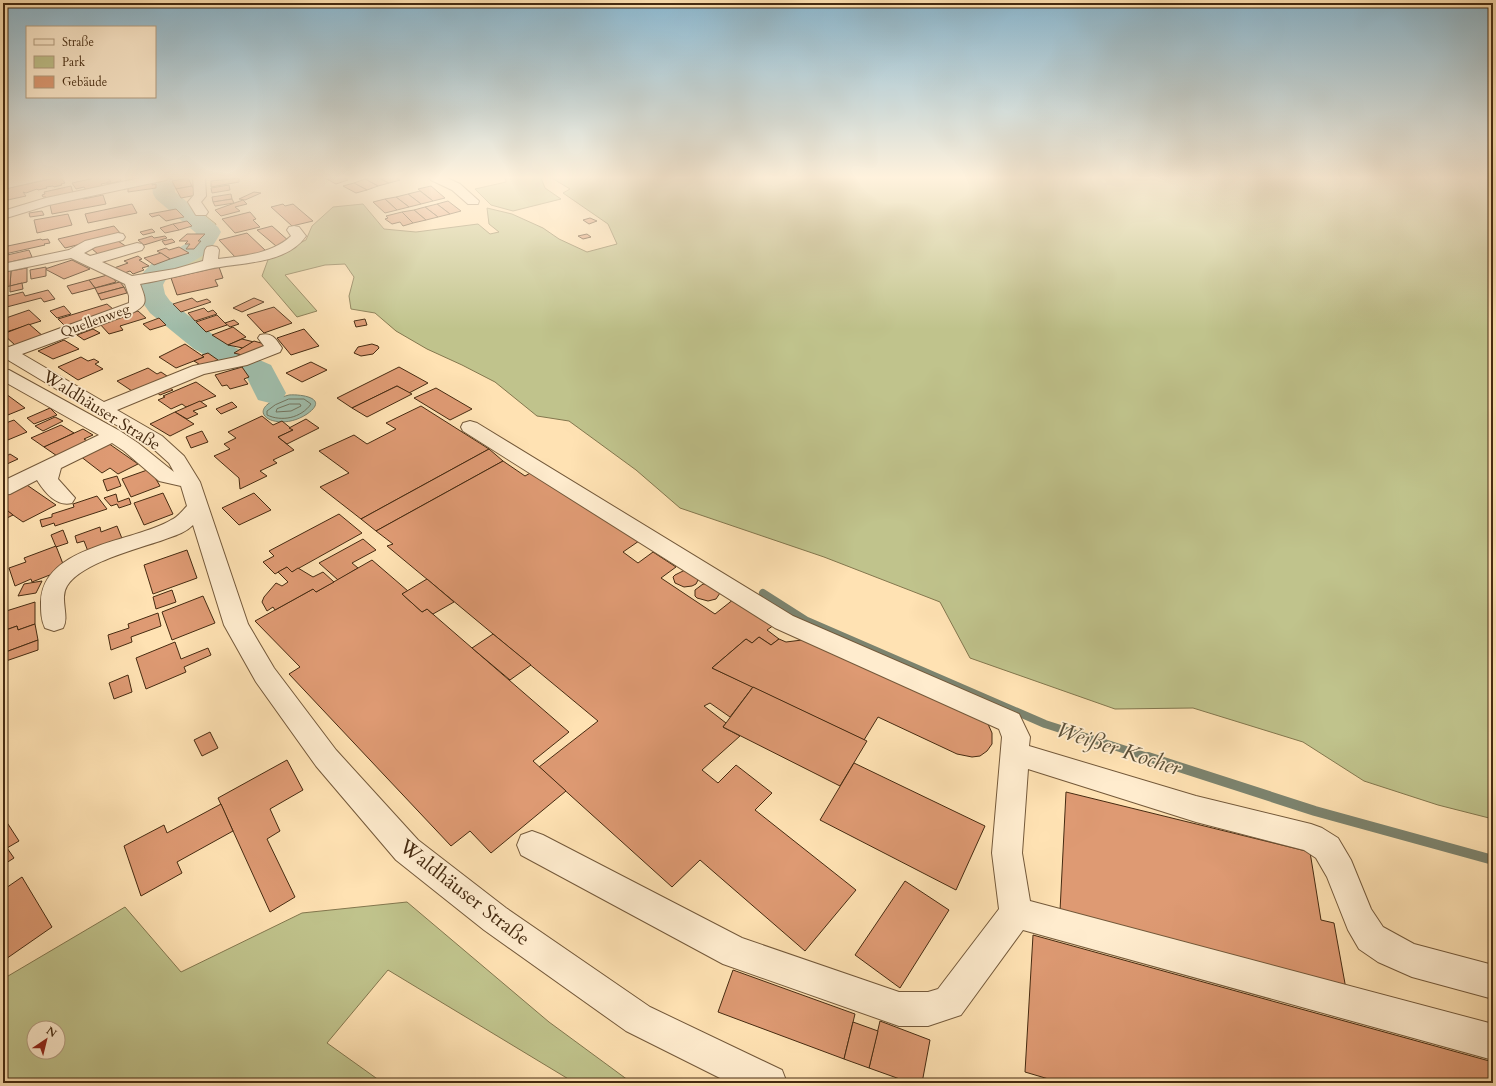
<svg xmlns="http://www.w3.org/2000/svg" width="1496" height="1086" font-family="Cardo,serif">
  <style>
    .green { fill: #c0c38c; stroke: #83774e; fill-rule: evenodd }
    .water { fill: #a0beac; stroke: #7c836e }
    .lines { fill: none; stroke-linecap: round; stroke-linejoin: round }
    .shore { stroke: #73745e; stroke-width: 1 }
    .stream-far1 { stroke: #7c836e; stroke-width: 8 }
    .stream { stroke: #7c836e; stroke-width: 10 }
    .river { fill: #a0beac; fill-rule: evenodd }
    .building { fill: #de9a73; stroke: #462b11 }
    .minor-casing { stroke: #74593a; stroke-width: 2 }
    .minor { fill: #ffecce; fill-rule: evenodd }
    .labels { text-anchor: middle; stroke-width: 3.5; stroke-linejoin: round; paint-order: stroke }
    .far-street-label { font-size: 14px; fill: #462b11; stroke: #ffecce }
    .street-label { font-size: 17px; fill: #462b11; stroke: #ffecce }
    .near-street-label { font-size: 20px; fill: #462b11; stroke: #ffecce }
    .near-water-label { font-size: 22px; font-style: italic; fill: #5c5038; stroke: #ffecce }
  </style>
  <rect width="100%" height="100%" fill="#ffe2b3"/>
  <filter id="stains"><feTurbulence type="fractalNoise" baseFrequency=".005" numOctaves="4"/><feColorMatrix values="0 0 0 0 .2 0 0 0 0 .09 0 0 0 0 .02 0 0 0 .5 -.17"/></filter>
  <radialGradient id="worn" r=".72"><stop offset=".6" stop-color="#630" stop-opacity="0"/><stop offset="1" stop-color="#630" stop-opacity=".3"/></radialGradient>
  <g class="green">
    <polygon points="505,177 547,177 541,178 545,188 561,199 513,211 491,205 475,189 506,182"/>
    <polygon points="550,177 1493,177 1493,819 1438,805 1364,781 1303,742 1193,708 1115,709 970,658 940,602 824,557 680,508 636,470 569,421 537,416 495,382 462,365 427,349 396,331 375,313 351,309 349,296 354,277 345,264 325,265 285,275 317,311 297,317 262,276 269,257 306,240 312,226 333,207 363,204 384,229 416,232 478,224 490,234 499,232 489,224 487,208 512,214 543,228 559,239 587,252 617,244 608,224 563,193 570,189"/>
    <path d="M 201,212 L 216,224 L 211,239 L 210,264 L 156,273 C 175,259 199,254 208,232 L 189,215 Z"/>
    <path d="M 407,902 L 549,1022 L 632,1083 L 575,1083 L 388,970 L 327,1043 L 383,1083 L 3,1083 L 3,979 L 125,907 L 181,972 L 302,913 ZM 34,1028 L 58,1028 L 58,1052 L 34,1052 Z"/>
  </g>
  <path class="water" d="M 289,395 C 301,394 330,398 307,414 C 276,435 236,409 289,395 Z"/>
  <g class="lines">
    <g class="shore">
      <path d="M 289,399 L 304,399 L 311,404 C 301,418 282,422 267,415 L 267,411 L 275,405 Z"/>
      <polygon points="290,404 300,404 301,406 291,411 276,412 277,409"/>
    </g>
    <polyline class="stream-far1" points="763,593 807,621 1045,724 1151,758"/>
    <polyline class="stream" points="1148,757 1315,811 1493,860"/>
    <path class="river" d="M 151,177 L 173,177 L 175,192 L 218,227 L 221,232 C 217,239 213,247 207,252 C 193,265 171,267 163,285 L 165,294 L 170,301 L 216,337 L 255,358 L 271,365 L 286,393 L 282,400 L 270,403 L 258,400 L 247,378 L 194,349 L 150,313 L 137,295 L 135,285 C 141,274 149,264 160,258 C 172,250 188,246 196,233 L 156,199 L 153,194 Z"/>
  </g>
  <g class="building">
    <polygon points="3,177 31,177 3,183"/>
    <polygon points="60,177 65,183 61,184 62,185 54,187 53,186 46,187 47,188 38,190 37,189 26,193 23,192 26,196 3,201 3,189"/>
    <polygon points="99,177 107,177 111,182 101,184 103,187 86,190 84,187 76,189 72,183"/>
    <polygon points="113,177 120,177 121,181 107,184 107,182 111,182 108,178"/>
    <polygon points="323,177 343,177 348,180 336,184"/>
    <polygon points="372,177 377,177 389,183 378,186 365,179"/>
    <polygon points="388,177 394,177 400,180 389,183 381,179"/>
    <polygon points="188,178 192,186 176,189 172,181"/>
    <polygon points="239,178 239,182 211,187 211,181"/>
    <polygon points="365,179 378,186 367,190 354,183"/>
    <polygon points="152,182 152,185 156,184 156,188 128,192 128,186"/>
    <polygon points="354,183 367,190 356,193 343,186"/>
    <polygon points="229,185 230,190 212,193 211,188"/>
    <polygon points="71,186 73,193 46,198 46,197 43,197 42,195 45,194 44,192"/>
    <polygon points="192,186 197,195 181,198 176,189"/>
    <polygon points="431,186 445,198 433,201 418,189"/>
    <polygon points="420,191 433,201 421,204 408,194"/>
    <polygon points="254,192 261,193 245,200 239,199"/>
    <polygon points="231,194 232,199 213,202 212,197"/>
    <polygon points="408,194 421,204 409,207 396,197"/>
    <polygon points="103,195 106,204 52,214 50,205 83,198 83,199"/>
    <polygon points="396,197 409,207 397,210 385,199"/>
    <polygon points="232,199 234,203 215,206 213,202"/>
    <polygon points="385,199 397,210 385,213 373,202"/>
    <polygon points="243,200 247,204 235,207 240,211 221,216 215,210"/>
    <polygon points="448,201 461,211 450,214 437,204"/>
    <polygon points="132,204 137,213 88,223 85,214"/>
    <polygon points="283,204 285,206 293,204 313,221 292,226 271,207"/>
    <polygon points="437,204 450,214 438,217 425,207"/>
    <polygon points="425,207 438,217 426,220 414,210"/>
    <polygon points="176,209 184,217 166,221 159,215 152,217 149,214"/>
    <polygon points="414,210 426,220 413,223 402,212"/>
    <polygon points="42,211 44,215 30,217 29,213"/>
    <polygon points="250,212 256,219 253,220 260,227 235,233 222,219"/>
    <polygon points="402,212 413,223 403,226 400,222 392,224 385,219 388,218 386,216"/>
    <polygon points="68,214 72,225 37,233 34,220"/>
    <polygon points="590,218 597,221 589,224 583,220"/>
    <polygon points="187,221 192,226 179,230 173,224"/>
    <polygon points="173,224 179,230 165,233 160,228"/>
    <polygon points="114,226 121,234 65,248 58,239"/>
    <polygon points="272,226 290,242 276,246 257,230"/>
    <polygon points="152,229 155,232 143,235 140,232"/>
    <polygon points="247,233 266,251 237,259 219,240"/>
    <polygon points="187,234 205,234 198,241 201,241 194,249 186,249 190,244 185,244 188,241 179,241"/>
    <polygon points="587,234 591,237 583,239 578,236"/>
    <polygon points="152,236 154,238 165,236 167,238 144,245 138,240"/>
    <polygon points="41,239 42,240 48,239 50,243 44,244 45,245 5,254 3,247"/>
    <polygon points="172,239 175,242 165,245 162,241"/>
    <polygon points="118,241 127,247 99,255 91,248"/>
    <polygon points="179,247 189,253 170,259 157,251 166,248 169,250"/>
    <polygon points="29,250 32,257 6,263 3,256"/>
    <polygon points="161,253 170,259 154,265 144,258"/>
    <polygon points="138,256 142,259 139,260 149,266 142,268 144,270 133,274 130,271 122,274 114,268 128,263 124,261"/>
    <polygon points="72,260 90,269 64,279 45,269"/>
    <polygon points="46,267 46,276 31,279 30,270"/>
    <polygon points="219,267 223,278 215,280 218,286 177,295 171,278"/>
    <polygon points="27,268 27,282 10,286 11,271"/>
    <polygon points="11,271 10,286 3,287 3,272"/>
    <polygon points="111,274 116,282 95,288 89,280"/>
    <polygon points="89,280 95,288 72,294 67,286"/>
    <polygon points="120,282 124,287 98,294 95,288"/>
    <polygon points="22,283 23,289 10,292 10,286"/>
    <polygon points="124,287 127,293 101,300 98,294"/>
    <polygon points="48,290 55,299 44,302 41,298 3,308 3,297 23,292 25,296"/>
    <polygon points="192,298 197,302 207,299 211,302 181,312 173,304"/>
    <polygon points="254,298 264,302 242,312 233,308"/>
    <polygon points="107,304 113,309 102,313 105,315 73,326 71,324 65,326 58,319"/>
    <polygon points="64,306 71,314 57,318 50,311"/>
    <polygon points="274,307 292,323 264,333 247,315"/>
    <polygon points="204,308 208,312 213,310 217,314 195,321 188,313"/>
    <polygon points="29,310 41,321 3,333 3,319"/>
    <polygon points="138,311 146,318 120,326 123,330 109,334 99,323"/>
    <polygon points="217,315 227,325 206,332 196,322"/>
    <polygon points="159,318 166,325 150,330 143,324"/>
    <polygon points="365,319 367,325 356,327 354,321"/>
    <polygon points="234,320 239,324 230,327 225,323"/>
    <polygon points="29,324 44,337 16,346 3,334"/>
    <polygon points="233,327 246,337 228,345 212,335"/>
    <polygon points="93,329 100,333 84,340 77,335"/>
    <polygon points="304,329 319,346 291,355 277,338"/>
    <polygon points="242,339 254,342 243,348 228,345"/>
    <polygon points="64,340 79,349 53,359 38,351"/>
    <polygon points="254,341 268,345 250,357 234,353"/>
    <polygon points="185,344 204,357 176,368 159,357"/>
    <polygon points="372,344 378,346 379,348 373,354 361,356 354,353 358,347"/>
    <polygon points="208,353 218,360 202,366 194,361 204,357 202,355"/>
    <polygon points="81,357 88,361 94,359 99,362 95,364 103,369 78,380 58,367"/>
    <polygon points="311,362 327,370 302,382 286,373"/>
    <polygon points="242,367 249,377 244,379 248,384 230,389 227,385 222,386 215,375"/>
    <polygon points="399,367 428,383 409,393 397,386 352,408 337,398"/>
    <polygon points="148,368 157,374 161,372 170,378 135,393 117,381"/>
    <polygon points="196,382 216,396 186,407 182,404 171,409 158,400 165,397 163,396"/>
    <polygon points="397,386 412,394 367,417 352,408"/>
    <polygon points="168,387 173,390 160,395 156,392"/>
    <polygon points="436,388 472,409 450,420 414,398"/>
    <polygon points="6,394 25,408 3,417 3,395"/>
    <polygon points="200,401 207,406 193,411 198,414 187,419 175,412"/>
    <polygon points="232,402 237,407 221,414 216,409"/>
    <polygon points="421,406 489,449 361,519 320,487 349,473 319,451 354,435 367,444 396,429 386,423"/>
    <polygon points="50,408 57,415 34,424 27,418"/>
    <polygon points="175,412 194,424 170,436 150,424"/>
    <polygon points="262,416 273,425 282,421 293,430 278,437 294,450 273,460 277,463 260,471 267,476 240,489 239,478 214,456 230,449 224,444 236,438 228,432"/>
    <polygon points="55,417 63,421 43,431 35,426"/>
    <polygon points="306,419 319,428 287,444 278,437 293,430 289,428"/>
    <polygon points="14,420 27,432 3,442 3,424"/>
    <polygon points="61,425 74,433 44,447 31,438"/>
    <polygon points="83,429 93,435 84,439 91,443 60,458 44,447"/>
    <polygon points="202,431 208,442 191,448 186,437"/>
    <polygon points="108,443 138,464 118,474 110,468 102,473 80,456"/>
    <polygon points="489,449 503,461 376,531 361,519"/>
    <polygon points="10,454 18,459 7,464 3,462 3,458"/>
    <polygon points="503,461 525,476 532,472 639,541 623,552 638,563 653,552 676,567 661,578 715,614 734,599 774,625 767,630 779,639 771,645 759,637 752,643 746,639 712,668 753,687 730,717 710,703 704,706 726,723 723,727 740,736 702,770 718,783 736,765 772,793 755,810 856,890 805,951 700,860 672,887 539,767 598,721 387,546 393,544 376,531"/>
    <polygon points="150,469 160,486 131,497 122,479"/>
    <polygon points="117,476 121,486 107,491 103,480"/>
    <polygon points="24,483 56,505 23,522 3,508 3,494"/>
    <polygon points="163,493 173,514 144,525 134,503"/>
    <polygon points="254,493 271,510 239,525 222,508"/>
    <polygon points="116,494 118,502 129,498 131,504 119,508 117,504 111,506 104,498"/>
    <polygon points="97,496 107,509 55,526 54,523 42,527 40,520 52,517 52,514 74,507 73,504"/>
    <polygon points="8,511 13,515 3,520 3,513"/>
    <polygon points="339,514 362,533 292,572 287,567 275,574 263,562 274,556 269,551"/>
    <polygon points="117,526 123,541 89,554 84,541 77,543 75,536 100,527 101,532"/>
    <polygon points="63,530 68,543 56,547 51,535"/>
    <polygon points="363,539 376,550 352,563 358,568 338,580 319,563"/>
    <polygon points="56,546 65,569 32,582 31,579 15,586 9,568 26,562 24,558"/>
    <polygon points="187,550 197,578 153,594 144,565"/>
    <polygon points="372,560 408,591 402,594 422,612 427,609 569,732 533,761 566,791 491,853 470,831 451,846 289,674 300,667 255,621 313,589 316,592"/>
    <polygon points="287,567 292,572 298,568 313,577 323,572 334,582 316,592 313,589 275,610 273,607 267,611 262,602 264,597 276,583 282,586 288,582 278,572"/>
    <polygon points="685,570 699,578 696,584 692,586 684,587 675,583 673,577 675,575"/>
    <polygon points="427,579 454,602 433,614 427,609 422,612 402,594"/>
    <polygon points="42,581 36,593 18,596 24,584"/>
    <polygon points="703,584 707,584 719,590 720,593 716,599 708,601 697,598 695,596 695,590"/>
    <polygon points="172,590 176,602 156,609 153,597"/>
    <polygon points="203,596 215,623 172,640 162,612"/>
    <polygon points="35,602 35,624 18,630 17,626 3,631 3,612"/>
    <polygon points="158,613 161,626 131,637 132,642 111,650 108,635 129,628 128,624"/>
    <polygon points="35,624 38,640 3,653 3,631 17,626 18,630"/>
    <polygon points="493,634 531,665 510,680 472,648"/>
    <polygon points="759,637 771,645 779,639 786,642 802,640 976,716 988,724 992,733 992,744 987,751 980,756 972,757 957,754 878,717 864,740 712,668 746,639 752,643"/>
    <polygon points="38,640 38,650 3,662 3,653"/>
    <polygon points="175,642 181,659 208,648 211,655 184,667 186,672 146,689 136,658"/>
    <polygon points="128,675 132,692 114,699 109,683"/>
    <polygon points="753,687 867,741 840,786 723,727"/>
    <polygon points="210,732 218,748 202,756 194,740"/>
    <polygon points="287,760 303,790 270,809 280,831 267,839 295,897 270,912 218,798"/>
    <polygon points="854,763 985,826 956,890 820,820"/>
    <polygon points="1066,792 1310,852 1321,920 1334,923 1346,989 1060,911"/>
    <polygon points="221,804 233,831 177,862 182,873 141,896 124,846 164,825 167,833"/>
    <polygon points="6,821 19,841 7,848 14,858 3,865 3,823"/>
    <polygon points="22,877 52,927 3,961 3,890"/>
    <polygon points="905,881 949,910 900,988 855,955"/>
    <polygon points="1033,935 1493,1062 1493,1083 1062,1083 1025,1072"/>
    <polygon points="733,970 855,1014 844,1059 718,1012"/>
    <polygon points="880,1021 930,1040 922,1083 911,1083 869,1068"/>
    <polygon points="853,1022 878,1031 869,1068 844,1059"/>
  </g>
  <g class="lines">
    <g class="minor-casing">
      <g id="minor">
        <polygon points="22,177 44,177 42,180 3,189 3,181"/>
        <polygon points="145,177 168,177 166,180 49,205 3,219 3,211 46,198"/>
        <polygon points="193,177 205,177 206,196 201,202 208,212 206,215 196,215 188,202 194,195"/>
        <polygon points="429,177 445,177 460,184 479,201 478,204 468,204 452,190 431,180"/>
        <path d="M 294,226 L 299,227 L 306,236 C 286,265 240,262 209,269 C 186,274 163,280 140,284 C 147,302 148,305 130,314 L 22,354 L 104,402 L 193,366 L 236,357 L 264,346 L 258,338 L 260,335 C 272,332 276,339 282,348 L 280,352 L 247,365 L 204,374 L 117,410 L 162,436 L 184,456 L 200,482 L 248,624 L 274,668 L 336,750 L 418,840 L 506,908 L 650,1007 L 782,1070 L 787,1083 L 730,1083 L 626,1031 L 484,930 L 396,860 L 316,766 L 256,682 L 224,625 L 193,525 C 185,533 174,536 163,540 C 137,549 81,563 67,586 C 59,599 70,616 63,628 L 54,631 L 45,628 C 41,620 41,611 41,602 C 42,545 135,542 171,520 C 178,517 182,511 187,506 L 181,486 L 159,481 L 124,451 L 112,443 L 61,468 L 58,479 L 75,498 L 72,503 C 57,507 45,493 37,480 L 10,494 L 3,495 L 3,481 L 99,435 L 3,381 L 3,369 L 9,370 L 120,431 L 138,443 L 174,472 L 169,463 L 148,444 L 3,357 L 3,345 L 9,347 L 129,303 L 129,296 L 125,284 L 71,258 L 3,272 L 3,264 L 69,250 L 85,241 L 118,233 L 123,234 L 125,237 L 123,240 L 95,247 L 84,253 L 90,256 L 137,243 L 142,244 L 144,247 L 142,250 L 102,262 L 132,276 L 175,269 L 203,261 L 205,250 L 207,247 L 212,246 L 217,247 L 219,250 L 218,259 C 243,256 272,254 291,236 L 287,230 L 289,227 Z"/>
        <polygon points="470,421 477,423 793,616 1019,714 1030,737 1029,746 1196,796 1311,824 1322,828 1338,838 1351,860 1371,909 1383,927 1414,944 1493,965 1493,999 1412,977 1378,962 1359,949 1348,930 1327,877 1316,858 1304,850 1196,822 1028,769 1022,853 1030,901 1493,1024 1493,1060 1023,930 961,1015 928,1026 899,1026 723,964 521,855 517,845 521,835 532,831 543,835 742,938 899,992 928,992 938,989 999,909 992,853 1002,737 999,729 775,628 463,431 461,427 463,423"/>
      </g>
    </g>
    <use href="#minor" class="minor"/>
  </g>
  <linearGradient id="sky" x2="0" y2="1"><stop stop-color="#8bb8d0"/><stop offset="0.54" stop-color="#fff2dd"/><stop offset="1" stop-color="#fff2dd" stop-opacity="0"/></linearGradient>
  <rect width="1496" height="329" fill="url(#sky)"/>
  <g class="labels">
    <g class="far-street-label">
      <text transform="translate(95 320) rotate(-20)" y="5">Quellenweg</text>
    </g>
    <g class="street-label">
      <text transform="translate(102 410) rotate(32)" y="6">Waldhäuser Straße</text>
    </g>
    <g class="near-street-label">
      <text transform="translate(465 892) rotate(38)" y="7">Waldhäuser Straße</text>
    </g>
    <g class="near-water-label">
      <text transform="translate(1119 748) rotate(18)" y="8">Weißer Kocher</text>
    </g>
  </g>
  <rect width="1496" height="1086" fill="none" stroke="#ffe2b3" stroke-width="16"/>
  <rect x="4" y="4" width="1488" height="1078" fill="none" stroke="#462b11" stroke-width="2"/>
  <rect x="8" y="8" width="1480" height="1070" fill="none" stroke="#462b11"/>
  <rect x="26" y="26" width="130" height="72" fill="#ffecce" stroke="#b59f82"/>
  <rect x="34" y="39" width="20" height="6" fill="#ffecce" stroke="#b59f82"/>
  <text x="62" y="46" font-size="12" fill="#462b11">Straße</text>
  <rect x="34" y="56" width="20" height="12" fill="#c0c38c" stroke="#b59f82"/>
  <text x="62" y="66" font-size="12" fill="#462b11">Park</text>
  <rect x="34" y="76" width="20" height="12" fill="#de9a73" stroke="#b59f82"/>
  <text x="62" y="86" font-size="12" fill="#462b11">Gebäude</text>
  <g transform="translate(46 1040) rotate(35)"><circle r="19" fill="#ffecce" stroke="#b59f82"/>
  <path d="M0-3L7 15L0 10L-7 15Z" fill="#8f2418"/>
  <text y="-6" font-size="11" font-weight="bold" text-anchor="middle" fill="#462b11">N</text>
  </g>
  <rect width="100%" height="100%" filter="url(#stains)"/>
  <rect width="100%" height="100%" fill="url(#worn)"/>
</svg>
